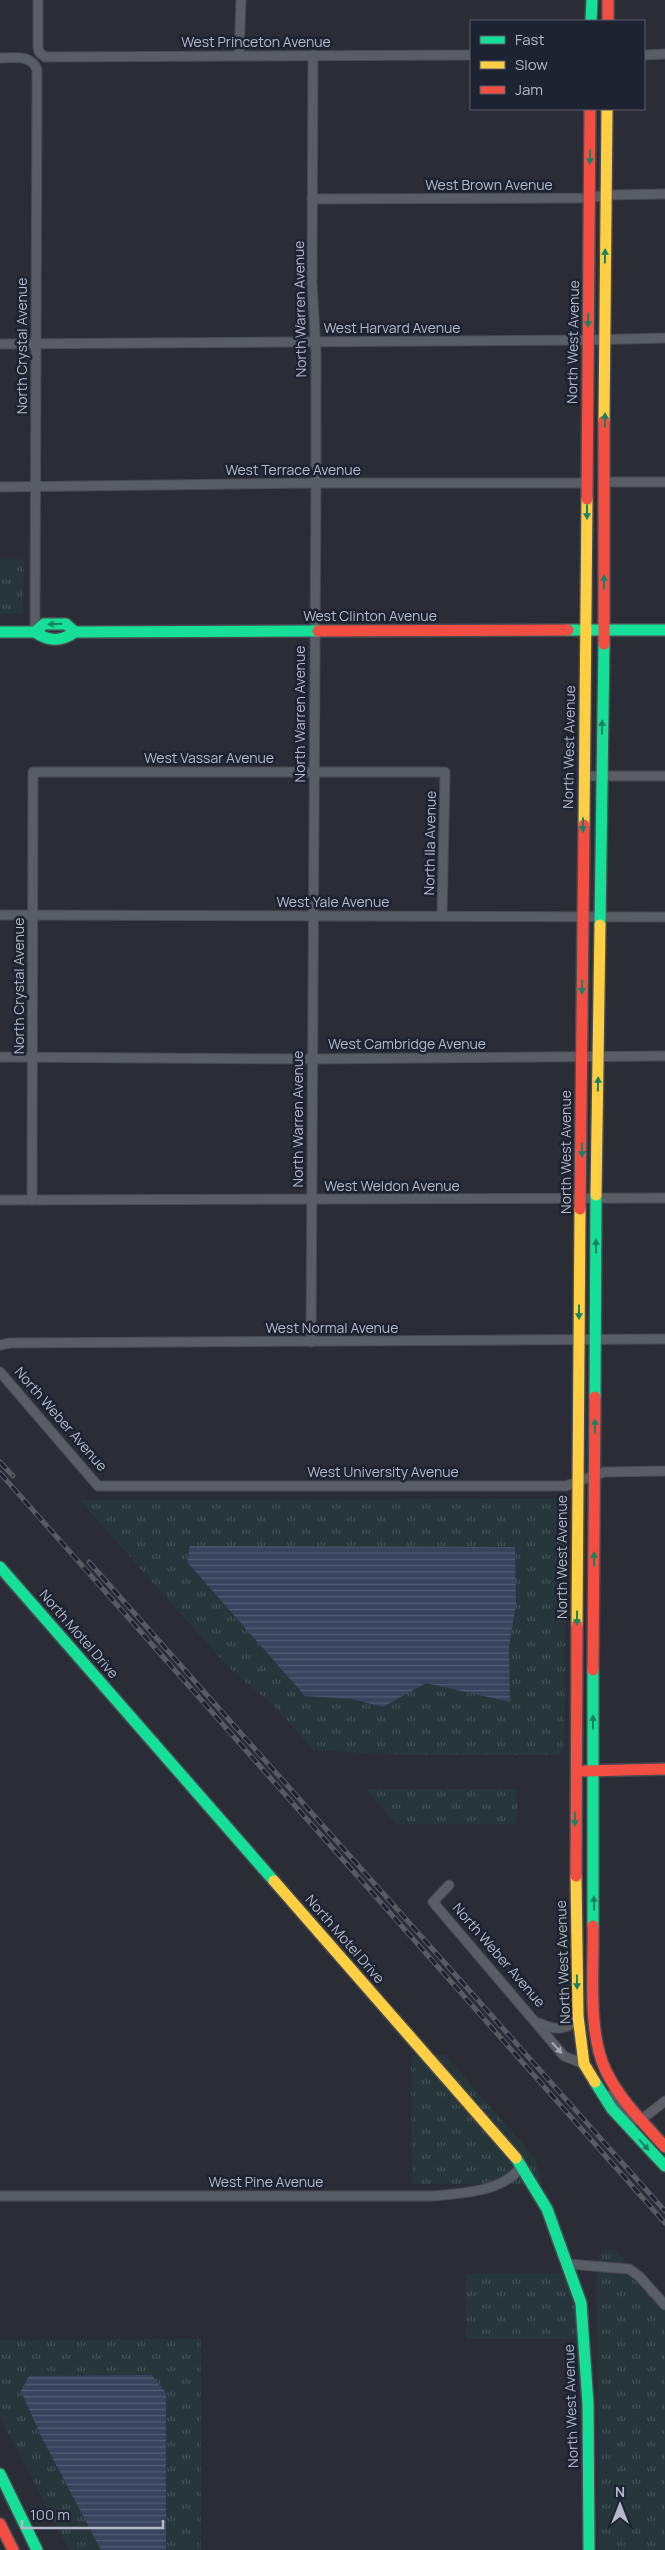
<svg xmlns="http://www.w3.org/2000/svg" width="665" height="2550" font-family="Manrope,sans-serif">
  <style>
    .grass { fill: url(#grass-tufts) }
    .water { fill: url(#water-rules) }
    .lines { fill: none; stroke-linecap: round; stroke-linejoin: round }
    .street-casing { stroke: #484a51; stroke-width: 11 }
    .fast-casing { stroke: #484a51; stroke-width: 14 }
    .slow-casing { stroke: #484a51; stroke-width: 14 }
    .jam-casing { stroke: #484a51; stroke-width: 14 }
    .street { stroke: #595d65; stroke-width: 9 }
    .fast { stroke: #16e098; stroke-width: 11 }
    .slow { stroke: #ffcf43; stroke-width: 11 }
    .jam { stroke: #f24e42; stroke-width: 11 }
    .rail-casing { stroke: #585b62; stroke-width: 5 }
    .rail { stroke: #1e2331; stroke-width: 3; stroke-dasharray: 9; stroke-linecap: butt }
    .oneway { fill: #1a8264 }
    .oneway2 { fill: #a2a7b3 }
    .labels { text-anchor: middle; stroke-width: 5; stroke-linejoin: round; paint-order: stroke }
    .street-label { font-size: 14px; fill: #b4b9c7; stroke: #1e2331 }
  </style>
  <defs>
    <pattern id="grass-tufts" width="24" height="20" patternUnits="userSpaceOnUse" patternTransform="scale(1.25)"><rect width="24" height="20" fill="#27363b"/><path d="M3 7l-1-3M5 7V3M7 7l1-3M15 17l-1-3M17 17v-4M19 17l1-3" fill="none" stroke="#445156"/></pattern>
    <pattern id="water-rules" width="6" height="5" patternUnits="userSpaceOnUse" patternTransform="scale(1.25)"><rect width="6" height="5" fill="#39435e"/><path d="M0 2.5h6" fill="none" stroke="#535c74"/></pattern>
  </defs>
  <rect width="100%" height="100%" fill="#2a2d36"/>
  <g class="grass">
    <polygon points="0,559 24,559 23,613 0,614"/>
    <polygon points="567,1499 564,1748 558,1755 400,1755 313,1750 274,1706 227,1666 83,1504 83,1500"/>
    <polygon points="366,1789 517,1789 517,1824 395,1824"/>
    <polygon points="411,2055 445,2055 535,2158 542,2184 412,2184"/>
    <polygon points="605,2250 615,2250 665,2306 665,2550 599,2550 597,2256"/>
    <rect x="466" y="2274" width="110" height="65"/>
    <polygon points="201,2339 201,2550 69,2550 0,2417 0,2340"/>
  </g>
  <g class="water">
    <polygon points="190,1546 515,1547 516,1604 509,1647 510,1702 426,1683 383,1707 352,1699 305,1696 187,1562"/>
    <polygon points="152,2375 166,2393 166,2550 101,2550 41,2436 21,2391 29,2376"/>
  </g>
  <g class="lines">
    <g class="street-casing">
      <g id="street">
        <polyline points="38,0 38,47 39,52 45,57 471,55"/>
        <polyline points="644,55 665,54"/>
        <polyline points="239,56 241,0"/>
        <path d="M 0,58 C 13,58 32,54 37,70 L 35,632"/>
        <polyline points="312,199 589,198 606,195 665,194"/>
        <polyline points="0,344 588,340 665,338"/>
        <polyline points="605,482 665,482"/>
        <polyline points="0,487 316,483 587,483"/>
        <polyline points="584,776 665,776"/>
        <polyline points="0,915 665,917"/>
        <polyline points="0,1057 312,1059 665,1056"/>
        <polyline points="0,1200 665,1198"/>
        <polyline points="32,1200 33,772 445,772 442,916"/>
        <polyline points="311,1342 316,483 316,352 312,282 313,55"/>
        <polyline points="0,1345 10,1343 665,1339"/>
        <polyline points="0,1372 98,1486 566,1486 604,1472 665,1471"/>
        <polyline points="449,1885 433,1902 564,2056 584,2064"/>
        <path d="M 539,2023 C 553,2030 569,2032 578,2016"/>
        <path d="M 609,2095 C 618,2106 626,2123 641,2120 L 665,2101"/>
        <path d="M 0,2196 L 433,2196 C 463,2193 505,2192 522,2165"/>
        <polyline points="568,2264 629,2269 639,2276 665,2305"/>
      </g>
    </g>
    <g class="fast-casing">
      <g id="fast">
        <polyline points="591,21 592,0"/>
        <polyline points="568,630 665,630"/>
        <polyline points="0,632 35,632 44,624 66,624 75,632"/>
        <path d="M 35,632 C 49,642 61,642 75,632 L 318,631"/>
        <polyline points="600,925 604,644"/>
        <polyline points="595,1397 596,1195"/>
        <polyline points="0,1567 274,1881"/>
        <polyline points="593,1670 593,1926"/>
        <polyline points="595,2082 612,2109 665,2166"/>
        <polyline points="516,2158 547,2209 581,2303 588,2404 589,2550"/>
        <polyline points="0,2474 37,2550"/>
      </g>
    </g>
    <g class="slow-casing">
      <g id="slow">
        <polyline points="604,421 607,109"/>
        <polyline points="584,825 587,499"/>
        <polyline points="596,1195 600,925"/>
        <polyline points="577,1625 580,1209"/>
        <polyline points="576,1876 578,2016 584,2064 595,2082"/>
        <polyline points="274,1881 516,2158"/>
      </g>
    </g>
    <g class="jam-casing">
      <g id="jam">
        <polyline points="608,0 608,21"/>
        <polyline points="604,421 604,644"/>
        <polyline points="587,499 590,109"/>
        <polyline points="318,631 568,630"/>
        <polyline points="580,1209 584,825"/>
        <polyline points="593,1670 595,1397"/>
        <polyline points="585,1771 665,1769"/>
        <polyline points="576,1876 577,1625"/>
        <path d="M 593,1926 C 594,1969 587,2032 606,2071 C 620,2100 644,2123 665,2147"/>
        <polyline points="0,2524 13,2550"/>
      </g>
    </g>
    <use href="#street" class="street"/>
    <use href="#fast" class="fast"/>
    <use href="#slow" class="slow"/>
    <use href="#jam" class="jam"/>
    <g class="rail-casing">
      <g id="rail">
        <polyline points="0,1462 13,1476"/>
        <polyline points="0,1473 665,2223"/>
        <polyline points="89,1562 665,2211"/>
      </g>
    </g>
    <use href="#rail" class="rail"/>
  </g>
  <defs><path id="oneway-solid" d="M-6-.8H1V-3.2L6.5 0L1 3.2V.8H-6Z" transform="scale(1.25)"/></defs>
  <g class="oneway">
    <use href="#oneway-solid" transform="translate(590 157) rotate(91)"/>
    <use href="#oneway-solid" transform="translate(605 256) rotate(-89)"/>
    <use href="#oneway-solid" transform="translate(588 320) rotate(91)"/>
    <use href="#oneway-solid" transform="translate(605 420) rotate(-90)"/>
    <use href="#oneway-solid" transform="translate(587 512) rotate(90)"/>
    <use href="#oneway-solid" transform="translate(604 582) rotate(-89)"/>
    <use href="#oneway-solid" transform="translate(55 624) rotate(179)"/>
    <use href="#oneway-solid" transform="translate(602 727) rotate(-89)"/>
    <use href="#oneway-solid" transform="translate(583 825) rotate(90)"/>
    <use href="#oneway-solid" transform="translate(582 987) rotate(90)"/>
    <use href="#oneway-solid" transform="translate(598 1084) rotate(-89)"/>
    <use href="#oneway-solid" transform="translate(582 1150) rotate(89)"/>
    <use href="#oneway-solid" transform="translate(596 1246) rotate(-90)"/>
    <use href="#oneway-solid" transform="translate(579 1312) rotate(90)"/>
    <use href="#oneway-solid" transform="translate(595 1426) rotate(-90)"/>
    <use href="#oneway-solid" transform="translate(594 1559) rotate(-90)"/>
    <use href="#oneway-solid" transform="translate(577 1618) rotate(91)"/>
    <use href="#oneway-solid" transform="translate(593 1722) rotate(-90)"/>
    <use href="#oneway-solid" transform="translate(575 1819) rotate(91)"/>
    <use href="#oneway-solid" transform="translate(594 1903) rotate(-91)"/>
    <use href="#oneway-solid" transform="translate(577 1982) rotate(89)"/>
    <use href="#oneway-solid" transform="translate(644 2145) rotate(48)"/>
  </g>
  <use class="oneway2" href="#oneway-solid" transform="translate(557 2048) rotate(47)"/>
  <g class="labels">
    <g class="street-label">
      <text x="256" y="47">West Princeton Avenue</text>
      <text x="489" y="190">West Brown Avenue</text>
      <text transform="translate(300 309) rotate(-91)" y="5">North Warren Avenue</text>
      <text x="392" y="333">West Harvard Avenue</text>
      <text transform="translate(573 342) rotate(-89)" y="5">North West Avenue</text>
      <text transform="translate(22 346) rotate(-90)" y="5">North Crystal Avenue</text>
      <text x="293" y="475">West Terrace Avenue</text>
      <text x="370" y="621">West Clinton Avenue</text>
      <text transform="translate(300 714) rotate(-90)" y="5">North Warren Avenue</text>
      <text transform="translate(569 747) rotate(-89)" y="5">North West Avenue</text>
      <text x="209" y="763">West Vassar Avenue</text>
      <text transform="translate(430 843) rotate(-89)" y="5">North Ila Avenue</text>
      <text x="333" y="907">West Yale Avenue</text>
      <text transform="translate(19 986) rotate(-90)" y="5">North Crystal Avenue</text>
      <text x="407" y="1049">West Cambridge Avenue</text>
      <text transform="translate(298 1119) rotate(-90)" y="5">North Warren Avenue</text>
      <text transform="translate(566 1152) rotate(-90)" y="5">North West Avenue</text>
      <text x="392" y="1191">West Weldon Avenue</text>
      <text x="332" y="1333">West Normal Avenue</text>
      <text transform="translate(61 1419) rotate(49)" y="5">North Weber Avenue</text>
      <text x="383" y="1477">West University Avenue</text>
      <text transform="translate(562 1557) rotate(-90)" y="5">North West Avenue</text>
      <text transform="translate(79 1634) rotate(49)" y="5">North Motel Drive</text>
      <text transform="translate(345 1939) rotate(49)" y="5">North Motel Drive</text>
      <text transform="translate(499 1955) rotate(49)" y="5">North Weber Avenue</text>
      <text transform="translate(563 1962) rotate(-92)" y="5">North West Avenue</text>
      <text x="266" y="2187">West Pine Avenue</text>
      <text transform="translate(571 2406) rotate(-92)" y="5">North West Avenue</text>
    </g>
  </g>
  <rect x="470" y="20" width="175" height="90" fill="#1e2331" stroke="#5a5f6d"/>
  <rect x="480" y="36" width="25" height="8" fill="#16e098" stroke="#5a5f6d"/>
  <text x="515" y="45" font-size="15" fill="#b4b9c7">Fast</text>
  <rect x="480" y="61" width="25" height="8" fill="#ffcf43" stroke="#5a5f6d"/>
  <text x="515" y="70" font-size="15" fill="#b4b9c7">Slow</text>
  <rect x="480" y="86" width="25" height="8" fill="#f24e42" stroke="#5a5f6d"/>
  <text x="515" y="95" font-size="15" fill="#b4b9c7">Jam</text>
  <g transform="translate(620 2505)" stroke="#1e2331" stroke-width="4" paint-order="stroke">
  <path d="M0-4L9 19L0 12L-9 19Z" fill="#b4b9c7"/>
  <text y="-8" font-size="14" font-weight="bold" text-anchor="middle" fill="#b4b9c7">N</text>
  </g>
  <path d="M22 2520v8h141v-8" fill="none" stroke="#b4b9c7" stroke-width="2.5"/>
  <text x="30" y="2520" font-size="15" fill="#b4b9c7" stroke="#1e2331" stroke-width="4" paint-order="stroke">100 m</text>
</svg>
